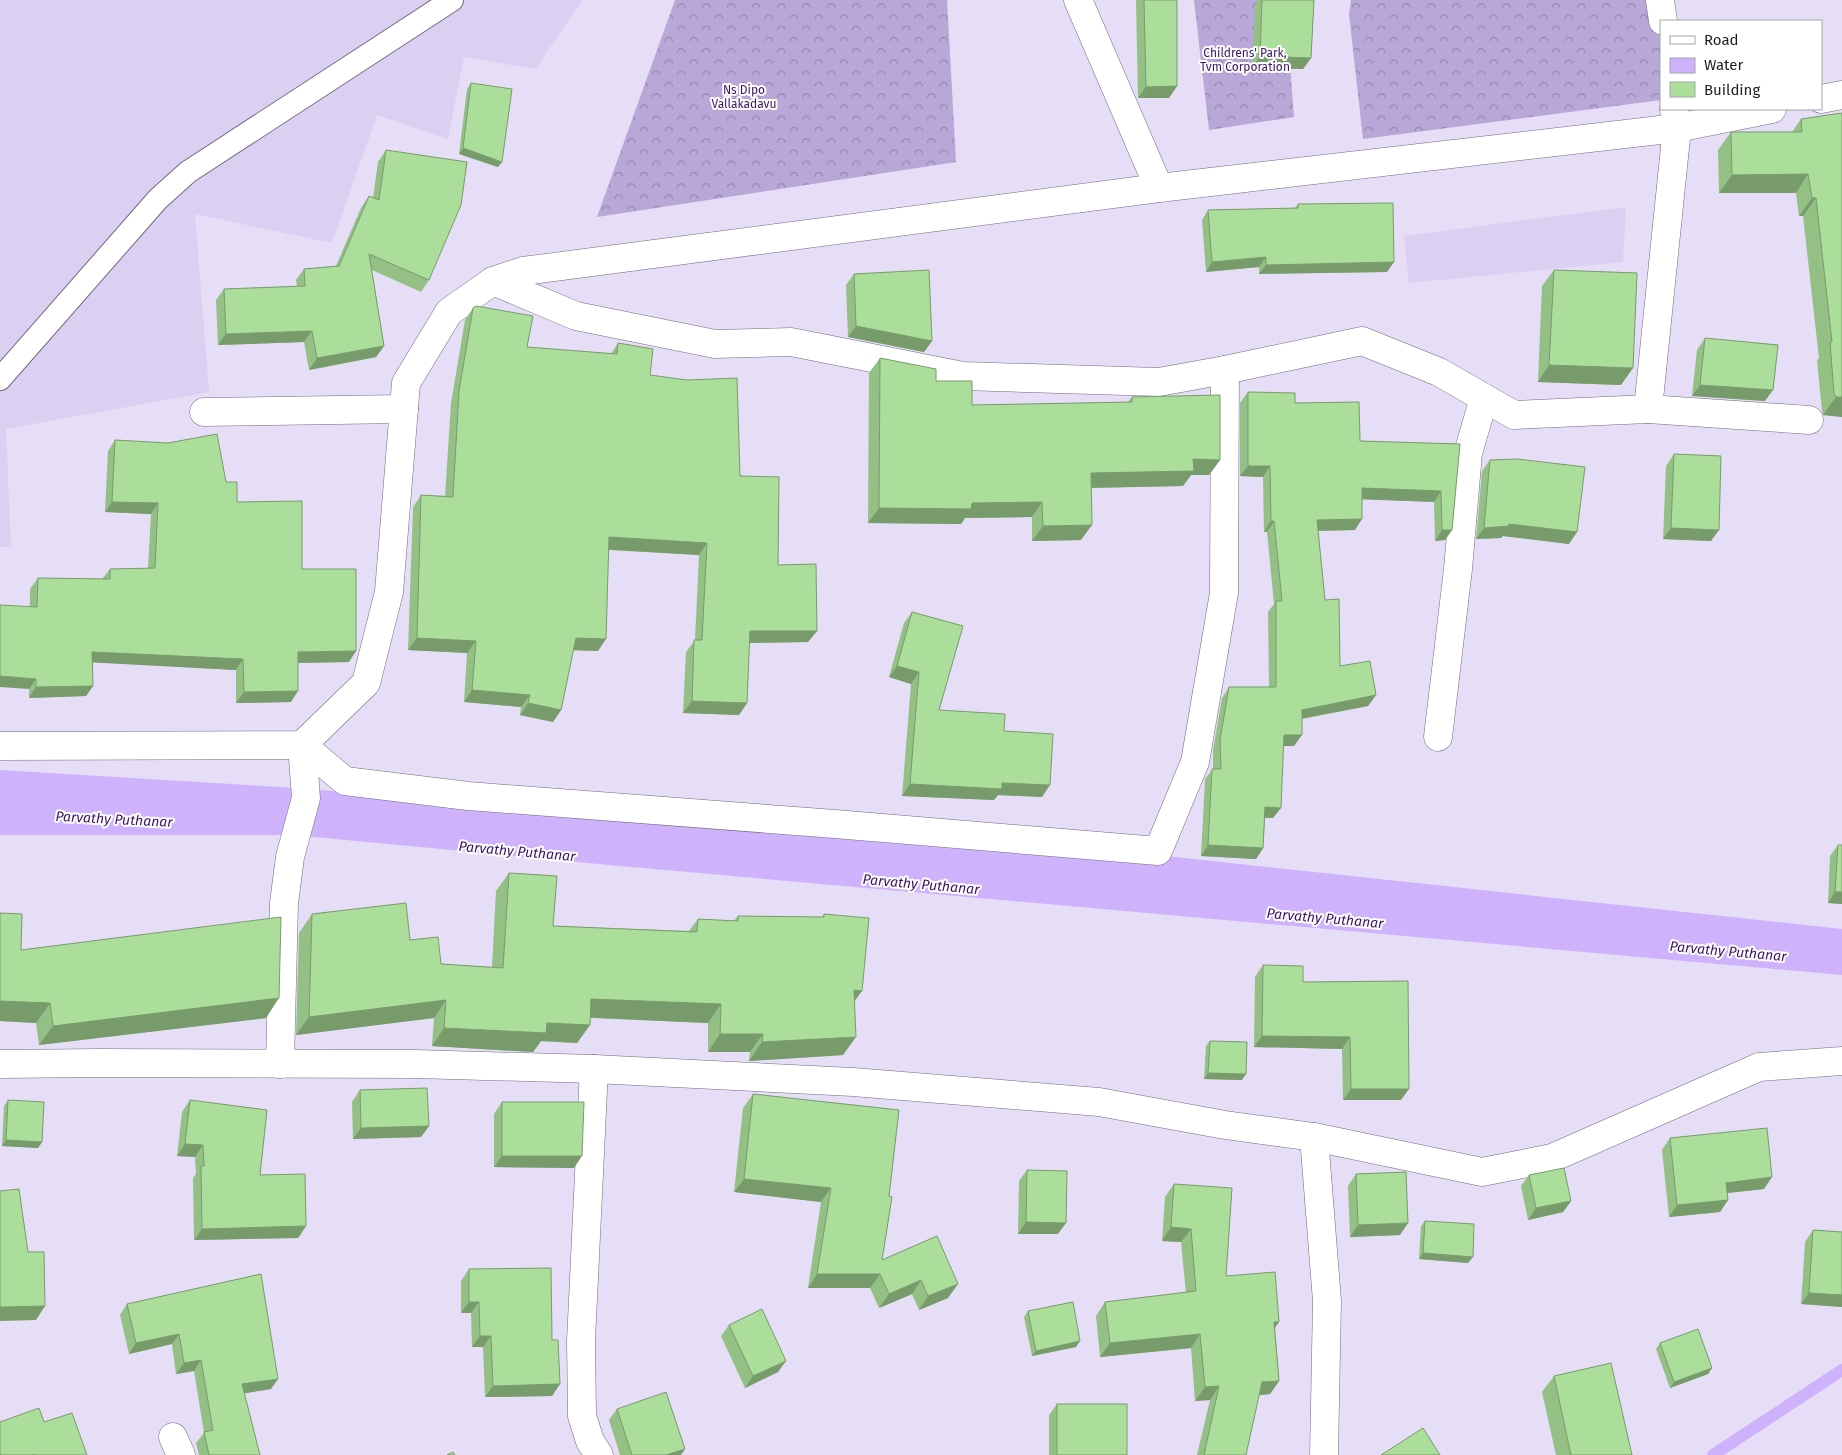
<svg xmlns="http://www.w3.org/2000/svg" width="1842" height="1455" font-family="'Fira Sans',sans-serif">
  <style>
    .built { fill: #dbd0f1 }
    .forest { fill: url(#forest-crowns) }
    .water { fill: #ceb3fc }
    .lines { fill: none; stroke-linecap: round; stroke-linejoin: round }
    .stream { stroke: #ceb3fc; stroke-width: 12 }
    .lane-casing { stroke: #726a80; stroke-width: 24 }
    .street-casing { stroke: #726a80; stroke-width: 29 }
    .secondary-casing { stroke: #726a80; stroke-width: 29 }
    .lane { stroke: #fff; stroke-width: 22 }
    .street { stroke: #fff; stroke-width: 28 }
    .secondary { stroke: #fff; stroke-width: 28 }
    .wall { fill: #94bf85 }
    .shaded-wall { fill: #789b6c }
    .building { fill: #acde9b; stroke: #789b6c }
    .labels { text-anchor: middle; stroke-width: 4; stroke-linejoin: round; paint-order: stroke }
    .park-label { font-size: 12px; fill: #3d1466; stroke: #fff }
    .water-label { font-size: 14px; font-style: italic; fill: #3c1366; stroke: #fff }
  </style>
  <defs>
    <pattern id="forest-crowns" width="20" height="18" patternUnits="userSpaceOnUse" patternTransform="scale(1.25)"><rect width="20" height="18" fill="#b9a7d8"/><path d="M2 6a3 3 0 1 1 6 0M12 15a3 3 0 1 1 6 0" fill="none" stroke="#9687af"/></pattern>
  </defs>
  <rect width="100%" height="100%" fill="#e6ddf7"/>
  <g class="built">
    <polygon points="0,0 583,0 535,69 464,57 448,139 377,115 332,243 195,214 209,392 6,429 11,547 0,547"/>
    <polygon points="1626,207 1623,262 1409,283 1404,236"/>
  </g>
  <g class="forest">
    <polygon points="675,0 947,0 956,162 597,217"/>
    <polygon points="1194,0 1285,0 1294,117 1209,130"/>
    <polygon points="1351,0 1665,0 1661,21 1661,100 1363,139 1349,14"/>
  </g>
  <polygon class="water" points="0,770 295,788 600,813 1111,850 1842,929 1842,975 620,866 293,835 0,835"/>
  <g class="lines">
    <polyline class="stream" points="1713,1455 1842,1370"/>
    <g class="lane-casing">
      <polyline id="lane" points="0,379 158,199 188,172 452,0"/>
    </g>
    <g class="street-casing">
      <g id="street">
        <polyline points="1078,0 1159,188"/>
        <polyline points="1660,0 1663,21"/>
        <polyline points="493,281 576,316 715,344 791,342 963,376 1159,382 1225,370 1362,341 1439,372 1514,415 1648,409 1677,128 1674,109"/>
        <polyline points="1648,409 1809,420"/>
        <polyline points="204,412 404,409"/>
        <polyline points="1438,737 1458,569 1468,453 1484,398"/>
        <polyline points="302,745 345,781 468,796 835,824 1158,851 1195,762 1224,593 1225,370"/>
        <polyline points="0,1064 99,1063 415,1064 594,1069 853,1082 1099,1102 1225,1125 1314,1137 1482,1172 1552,1158 1759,1067 1842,1061"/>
        <polyline points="280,1064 284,903 290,857 306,798 302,745"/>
        <polyline points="594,1069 581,1341 582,1416 590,1441 599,1455"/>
        <polyline points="1314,1137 1327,1301 1324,1455"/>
        <polyline points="173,1437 181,1455"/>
      </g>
    </g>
    <g class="secondary-casing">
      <g id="secondary">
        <polyline points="1821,99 1842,95"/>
        <polyline points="0,746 302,745 366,683 389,592 406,383 449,312 493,281 523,271 1159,188 1677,128 1772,109"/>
      </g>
    </g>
    <use href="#lane" class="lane"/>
    <use href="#street" class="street"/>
    <use href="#secondary" class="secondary"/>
  </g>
  <g class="wall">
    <polygon points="1136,0 1177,0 1177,86 1169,98 1138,98"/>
    <polygon points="1258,0 1314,0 1311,58 1303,69 1252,68 1255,5"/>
    <polygon points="471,83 498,167 459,154 467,89"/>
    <polygon points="1842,113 1842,417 1823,415 1822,411 1817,360 1819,358 1803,216 1799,216 1796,193 1719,193 1718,150 1731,132 1792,132 1801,119"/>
    <polygon points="386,150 429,280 421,292 372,270 384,346 376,357 309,370 304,342 218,345 216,300 224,289 297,286 296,280 304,269 336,266 361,208 369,196 373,198 378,162"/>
    <polygon points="1298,204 1387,272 1259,274 1259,267 1206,272 1202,220 1208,210 1295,208"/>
    <polygon points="1554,270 1621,385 1538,382 1542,286"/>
    <polygon points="854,274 932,341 924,352 848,337 846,285"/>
    <polygon points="473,308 527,347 611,354 618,343 650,375 740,476 778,565 817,631 808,642 749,643 747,703 739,715 683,713 686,652 695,640 699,555 608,550 598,651 573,650 561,710 553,722 520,715 521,707 464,702 467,653 408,650 413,507 421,495 445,496 451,403 465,320"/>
    <polygon points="1705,338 1765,401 1692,396 1697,350"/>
    <polygon points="880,358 936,381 972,405 1128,402 1132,397 1220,460 1209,475 1191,475 1183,486 1091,488 1081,540 1032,541 1032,517 965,518 961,524 868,523 869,373"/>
    <polygon points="1248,392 1295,403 1360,441 1460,444 1452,530 1445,540 1435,541 1434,502 1362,499 1355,530 1318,531 1325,600 1340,666 1376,695 1368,706 1302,719 1294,746 1283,746 1273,818 1265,818 1263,848 1256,859 1201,856 1205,779 1213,769 1213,750 1222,698 1229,687 1269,687 1268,612 1274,604 1267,532 1264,532 1263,477 1240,476 1240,403"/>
    <polygon points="115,440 226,482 237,502 302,569 349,662 298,663 291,702 236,703 236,670 92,662 93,686 86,696 29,698 30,589 38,578 102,579 110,569 148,568 151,514 105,512 108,451"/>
    <polygon points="1674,454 1711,541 1663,539 1666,466"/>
    <polygon points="1490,460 1569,544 1503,536 1501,538 1476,539 1482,471"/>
    <polygon points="912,612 939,710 1004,731 1042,797 998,795 994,800 902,796 911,684 889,677 904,623"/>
    <polygon points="1838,845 1842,904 1828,903 1830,856"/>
    <polygon points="509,873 553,926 689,931 698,919 734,921 738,916 822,917 824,914 854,1002 843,1055 749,1061 750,1052 708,1052 708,1023 590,1018 590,1025 577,1043 541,1041 533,1052 432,1046 434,1018 296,1035 299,933 312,914 410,940 441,964 492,967 496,891"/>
    <polygon points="0,913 21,950 266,1018 39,1045 36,1023 0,1021"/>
    <polygon points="1263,965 1303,982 1408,981 1401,1100 1343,1100 1342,1049 1254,1047 1255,977"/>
    <polygon points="1210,1041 1242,1080 1204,1079 1206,1046"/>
    <polygon points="360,1090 429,1126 421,1137 353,1139 352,1102"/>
    <polygon points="753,1094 899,1110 882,1260 937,1236 948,1298 919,1310 912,1294 879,1308 870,1288 808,1288 821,1202 734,1192 743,1108"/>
    <polygon points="8,1100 42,1142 38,1148 2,1146 4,1106"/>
    <polygon points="190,1100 260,1175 306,1226 298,1238 194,1240 193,1178 196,1174 195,1157 177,1156 182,1112"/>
    <polygon points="502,1102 574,1168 494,1167 494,1114"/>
    <polygon points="1670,1138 1764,1189 1727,1193 1728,1200 1720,1212 1669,1217 1662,1150"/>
    <polygon points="1027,1170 1058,1234 1018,1234 1019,1181"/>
    <polygon points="1356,1174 1400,1235 1350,1237 1348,1186"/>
    <polygon points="1529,1175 1571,1201 1563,1212 1528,1220 1521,1186"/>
    <polygon points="1174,1184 1226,1276 1275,1328 1279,1381 1270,1394 1259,1395 1246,1455 1197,1455 1210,1400 1195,1401 1191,1348 1100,1357 1096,1316 1105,1302 1186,1293 1181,1242 1162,1241 1165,1197"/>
    <polygon points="1425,1221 1468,1263 1419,1259 1421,1226"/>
    <polygon points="1813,1230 1842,1232 1842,1307 1801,1304 1805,1242"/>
    <polygon points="469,1269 552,1340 560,1384 552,1396 485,1397 483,1347 472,1347 471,1313 461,1313 461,1281"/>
    <polygon points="261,1274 271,1389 244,1393 260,1455 199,1455 196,1443 204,1433 194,1371 176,1374 172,1344 129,1354 120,1315 127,1304"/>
    <polygon points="1028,1311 1076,1347 1032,1356 1024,1317"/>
    <polygon points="729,1325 778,1372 745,1388 721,1336"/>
    <polygon points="1660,1343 1712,1368 1708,1374 1670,1388 1656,1349"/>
    <polygon points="1554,1376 1632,1455 1556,1455 1542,1392"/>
    <polygon points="1057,1404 1127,1455 1049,1455 1049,1415"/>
    <polygon points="617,1409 681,1455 620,1455 609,1420"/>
  </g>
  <g class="shaded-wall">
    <polygon points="1260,56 1311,58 1303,69 1252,68"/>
    <polygon points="1177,86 1169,98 1138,98 1146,87"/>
    <polygon points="463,148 502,162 498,167 459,154"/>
    <polygon points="1808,174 1796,193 1719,193 1732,175"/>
    <polygon points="1812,198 1816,198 1803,216 1799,216"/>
    <polygon points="1266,257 1259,267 1206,272 1212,262"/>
    <polygon points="1394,262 1387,272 1259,274 1266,265"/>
    <polygon points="856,326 932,341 924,352 848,337"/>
    <polygon points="312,331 304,342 218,345 226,334"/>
    <polygon points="384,346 376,357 309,370 317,358"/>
    <polygon points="1549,365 1633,368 1621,385 1538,382"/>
    <polygon points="1700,385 1773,390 1765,401 1692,396"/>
    <polygon points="1836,397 1842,397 1842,417 1823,415"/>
    <polygon points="1193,459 1220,460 1209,475 1191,475 1183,486 1080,488 1091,473"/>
    <polygon points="1248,466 1270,466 1263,477 1240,476"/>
    <polygon points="1362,488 1441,491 1434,502 1354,499"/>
    <polygon points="112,502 158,503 151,514 105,512"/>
    <polygon points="1042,502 1032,517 965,518 961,524 868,523 879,508 972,503"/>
    <polygon points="1362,519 1355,530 1310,531 1317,520"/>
    <polygon points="1271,521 1274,521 1267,532 1264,532"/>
    <polygon points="1509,524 1577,532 1569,544 1503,536 1501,538 1476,539 1484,528"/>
    <polygon points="1092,525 1081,540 1032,541 1043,526"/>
    <polygon points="1671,528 1719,530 1711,541 1663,539"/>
    <polygon points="1442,530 1452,530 1445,540 1435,541"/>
    <polygon points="609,537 707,543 699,555 600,549"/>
    <polygon points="750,631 817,631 808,642 741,643"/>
    <polygon points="417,638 476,641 467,653 408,650"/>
    <polygon points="576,638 606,639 598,651 567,650"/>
    <polygon points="356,651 349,662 290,663 298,652"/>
    <polygon points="92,652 243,659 236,670 85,662"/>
    <polygon points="897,666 919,672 911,684 889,677"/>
    <polygon points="0,676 36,679 29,689 0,687"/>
    <polygon points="93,686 86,696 29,698 36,687"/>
    <polygon points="472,690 530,695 521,707 464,702"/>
    <polygon points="298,691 291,702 236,703 244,692"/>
    <polygon points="1376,695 1368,706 1294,720 1302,710"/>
    <polygon points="692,701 747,703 739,715 683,713"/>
    <polygon points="528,703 561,710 553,722 520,715"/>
    <polygon points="1284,735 1302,735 1294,746 1276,746"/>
    <polygon points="1002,783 1050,785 1042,797 998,795 994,800 902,796 910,784"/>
    <polygon points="1265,807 1281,808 1273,818 1258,817"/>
    <polygon points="1208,845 1263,848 1256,859 1201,856"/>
    <polygon points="1835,892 1842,892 1842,904 1828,903"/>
    <polygon points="854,990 862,991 849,1009"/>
    <polygon points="279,998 266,1018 39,1045 53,1026"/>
    <polygon points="591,999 721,1004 708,1023 578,1017"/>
    <polygon points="446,1000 434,1018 296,1035 309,1017"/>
    <polygon points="0,1001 50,1003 36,1023 0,1021"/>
    <polygon points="547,1023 590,1025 577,1043 541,1041 533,1052 432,1046 444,1028"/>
    <polygon points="720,1034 763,1034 750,1052 708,1052"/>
    <polygon points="1262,1036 1350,1037 1342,1049 1254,1047"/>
    <polygon points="856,1037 843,1055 749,1061 762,1042"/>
    <polygon points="1208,1073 1246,1074 1242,1080 1204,1079"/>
    <polygon points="1351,1089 1409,1089 1401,1100 1343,1100"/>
    <polygon points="429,1126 421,1137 353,1139 361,1128"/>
    <polygon points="6,1140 42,1142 38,1148 2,1146"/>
    <polygon points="185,1144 203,1145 195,1157 177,1156"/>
    <polygon points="502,1156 582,1156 574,1168 494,1167"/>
    <polygon points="1772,1177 1764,1189 1718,1194 1726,1183"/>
    <polygon points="744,1179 831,1188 821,1202 734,1192"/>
    <polygon points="1728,1200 1720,1212 1669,1217 1677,1205"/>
    <polygon points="1571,1201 1563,1212 1528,1220 1536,1208"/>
    <polygon points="1026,1222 1066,1223 1058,1234 1018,1234"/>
    <polygon points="1408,1223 1400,1235 1350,1237 1358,1225"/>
    <polygon points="306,1226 298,1238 194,1240 202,1229"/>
    <polygon points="1171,1227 1191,1229 1181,1242 1162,1241"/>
    <polygon points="1423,1253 1473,1257 1468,1263 1419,1259"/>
    <polygon points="817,1274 880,1274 870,1288 808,1288"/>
    <polygon points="921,1280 912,1294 879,1308 889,1294"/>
    <polygon points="958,1284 948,1298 919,1310 928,1296"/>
    <polygon points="1809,1293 1842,1295 1842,1307 1801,1304"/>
    <polygon points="469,1302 479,1302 471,1313 461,1313"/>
    <polygon points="45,1306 36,1320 0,1321 0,1307"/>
    <polygon points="1274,1322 1279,1322 1270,1335"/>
    <polygon points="179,1334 172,1344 129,1354 136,1343"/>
    <polygon points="1200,1334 1191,1348 1100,1357 1110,1343"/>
    <polygon points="480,1336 491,1336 483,1347 472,1347"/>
    <polygon points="1080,1341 1076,1347 1032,1356 1036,1351"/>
    <polygon points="201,1360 194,1371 176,1374 184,1363"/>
    <polygon points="786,1361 778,1372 745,1388 753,1376"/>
    <polygon points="1712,1368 1708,1374 1670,1388 1674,1382"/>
    <polygon points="278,1379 271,1389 235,1395 242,1384"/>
    <polygon points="1279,1381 1270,1394 1252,1396 1262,1382"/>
    <polygon points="560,1384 552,1396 485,1397 493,1386"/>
    <polygon points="1219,1386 1210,1400 1195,1401 1205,1387"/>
    <polygon points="685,1449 681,1455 666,1455"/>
  </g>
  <g class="building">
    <polygon points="1144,0 1177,0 1177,86 1146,87"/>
    <polygon points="1262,0 1314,0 1311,58 1260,56"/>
    <polygon points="471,83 512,89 502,162 463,148"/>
    <polygon points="1842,113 1842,397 1836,397 1834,393 1830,342 1832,342 1816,198 1812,198 1808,174 1732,175 1731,132 1802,132 1801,119"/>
    <polygon points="386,150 467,162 461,205 429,280 369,254 384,346 317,358 312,331 226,334 224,289 305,286 304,269 339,266 369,196 379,200"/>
    <polygon points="1393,203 1394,262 1266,265 1266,257 1212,262 1208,210 1298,208 1298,204"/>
    <polygon points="929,270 932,341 856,326 854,274"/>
    <polygon points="1554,270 1637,273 1633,368 1549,365"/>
    <polygon points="476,306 533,316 527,347 617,354 618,343 653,349 650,375 687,380 737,378 740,476 779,477 778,565 816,564 817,631 750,631 747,703 692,701 694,640 702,640 707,543 609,537 606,639 576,638 561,710 528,703 530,695 472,690 476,641 417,638 421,495 453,497 459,391 473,308"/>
    <polygon points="1705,338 1778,345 1773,390 1700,385"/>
    <polygon points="880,358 936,369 936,381 972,381 972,405 1132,402 1132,397 1220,395 1220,460 1193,459 1194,471 1091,473 1092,525 1043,526 1042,502 972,503 971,509 879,508"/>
    <polygon points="1248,392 1295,393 1295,403 1359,402 1360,441 1460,444 1452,530 1442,530 1441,491 1362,488 1362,519 1317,520 1325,600 1339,599 1340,666 1370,661 1376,695 1302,710 1302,735 1284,735 1281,808 1265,807 1263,848 1208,845 1212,769 1221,769 1220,740 1229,687 1276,687 1276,601 1282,601 1274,521 1271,521 1270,466 1248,466"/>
    <polygon points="217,434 226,482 237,482 237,502 302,501 302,569 356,569 356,651 298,652 298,691 244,692 243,659 92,652 93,686 36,687 36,679 0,676 0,605 37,607 38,578 110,579 110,569 155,568 158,503 112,502 115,440 168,443"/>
    <polygon points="1674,454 1721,456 1719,530 1671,528"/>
    <polygon points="1517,459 1585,467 1577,532 1509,524 1509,526 1484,528 1490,460"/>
    <polygon points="912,612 963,626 939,710 1005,714 1004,731 1053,734 1050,785 1002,783 1002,789 910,784 919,672 897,666"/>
    <polygon points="1838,845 1842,845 1842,892 1835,892"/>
    <polygon points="509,873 557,876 553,926 697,932 698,919 738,921 738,916 824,917 824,914 869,918 862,991 854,990 856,1037 762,1042 763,1034 720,1034 721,1004 591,999 590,1025 547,1023 546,1033 444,1028 446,1000 309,1017 312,914 406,903 410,940 438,937 441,964 503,968"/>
    <polygon points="0,913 22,914 21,950 281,917 279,998 53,1026 50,1003 0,1001"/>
    <polygon points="1263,965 1303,966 1303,982 1408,981 1409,1089 1351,1089 1350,1037 1262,1036"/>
    <polygon points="1210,1041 1247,1042 1246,1074 1208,1073"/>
    <polygon points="427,1088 429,1126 361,1128 360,1090"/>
    <polygon points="753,1094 899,1110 889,1196 892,1197 882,1260 937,1236 958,1284 928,1296 921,1280 889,1294 880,1274 817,1274 831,1188 744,1179"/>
    <polygon points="8,1100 44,1102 42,1142 6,1140"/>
    <polygon points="190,1100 267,1110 260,1175 305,1174 306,1226 202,1229 201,1166 204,1166 203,1145 185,1144"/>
    <polygon points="502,1102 584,1102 582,1156 502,1156"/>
    <polygon points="1767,1128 1772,1177 1726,1183 1728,1200 1677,1205 1670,1138"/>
    <polygon points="1564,1168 1571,1201 1536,1208 1529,1175"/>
    <polygon points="1027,1170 1067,1171 1066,1223 1026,1222"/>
    <polygon points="1406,1172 1408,1223 1358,1225 1356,1174"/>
    <polygon points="1174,1184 1232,1188 1226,1276 1275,1272 1279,1322 1274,1322 1279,1381 1262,1382 1246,1455 1204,1455 1219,1386 1205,1387 1200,1334 1110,1343 1105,1302 1196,1291 1191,1229 1171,1227"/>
    <polygon points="19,1189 28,1252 44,1252 45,1306 0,1307 0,1191"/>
    <polygon points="1425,1221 1474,1224 1473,1257 1423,1253"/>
    <polygon points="1813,1230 1842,1232 1842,1295 1809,1293"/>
    <polygon points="551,1268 552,1340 558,1340 560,1384 493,1386 491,1336 480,1336 479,1302 469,1302 469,1269"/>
    <polygon points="261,1274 278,1379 242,1384 260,1455 209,1455 204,1432 213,1430 201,1360 184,1363 179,1334 136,1343 127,1304"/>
    <polygon points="1073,1302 1080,1341 1036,1351 1028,1311"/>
    <polygon points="762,1309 786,1361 753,1376 729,1325"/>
    <polygon points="1698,1329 1712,1368 1674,1382 1660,1343"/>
    <polygon points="1611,1363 1632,1455 1571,1455 1554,1376"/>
    <polygon points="666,1392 685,1449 666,1455 632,1455 617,1409"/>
    <rect x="1057" y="1404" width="70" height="51"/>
    <polygon points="39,1408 44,1422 72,1413 87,1455 34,1455 34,1454 32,1455 0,1455 0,1422"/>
    <polygon points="1423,1428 1440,1455 1381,1455"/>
    <polygon points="453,1452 455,1455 447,1455"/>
  </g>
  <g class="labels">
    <g class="park-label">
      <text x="1245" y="57">Childrens' Park,<tspan x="1245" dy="14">Tvm Corporation</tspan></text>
      <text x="744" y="94">Ns Dipo<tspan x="744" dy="14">Vallakadavu</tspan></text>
    </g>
    <g class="water-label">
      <text transform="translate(114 819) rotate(3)" y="5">Parvathy Puthanar</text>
      <text transform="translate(517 851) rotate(5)" y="5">Parvathy Puthanar</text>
      <text transform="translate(921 884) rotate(5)" y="5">Parvathy Puthanar</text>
      <text transform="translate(1325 918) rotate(5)" y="5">Parvathy Puthanar</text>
      <text transform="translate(1728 951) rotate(5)" y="5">Parvathy Puthanar</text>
    </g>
  </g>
  <rect x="1660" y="20" width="162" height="90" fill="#ffffff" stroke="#a5a4a8"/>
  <rect x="1670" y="36" width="25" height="8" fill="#ffffff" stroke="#a5a4a8"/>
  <text x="1704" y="45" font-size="15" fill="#1f1c25">Road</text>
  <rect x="1670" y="58" width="25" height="15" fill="#ceb3fc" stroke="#a5a4a8"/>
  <text x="1704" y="70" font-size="15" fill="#1f1c25">Water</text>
  <rect x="1670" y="82" width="25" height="15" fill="#acde9b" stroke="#a5a4a8"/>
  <text x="1704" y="95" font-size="15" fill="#1f1c25">Building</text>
</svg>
